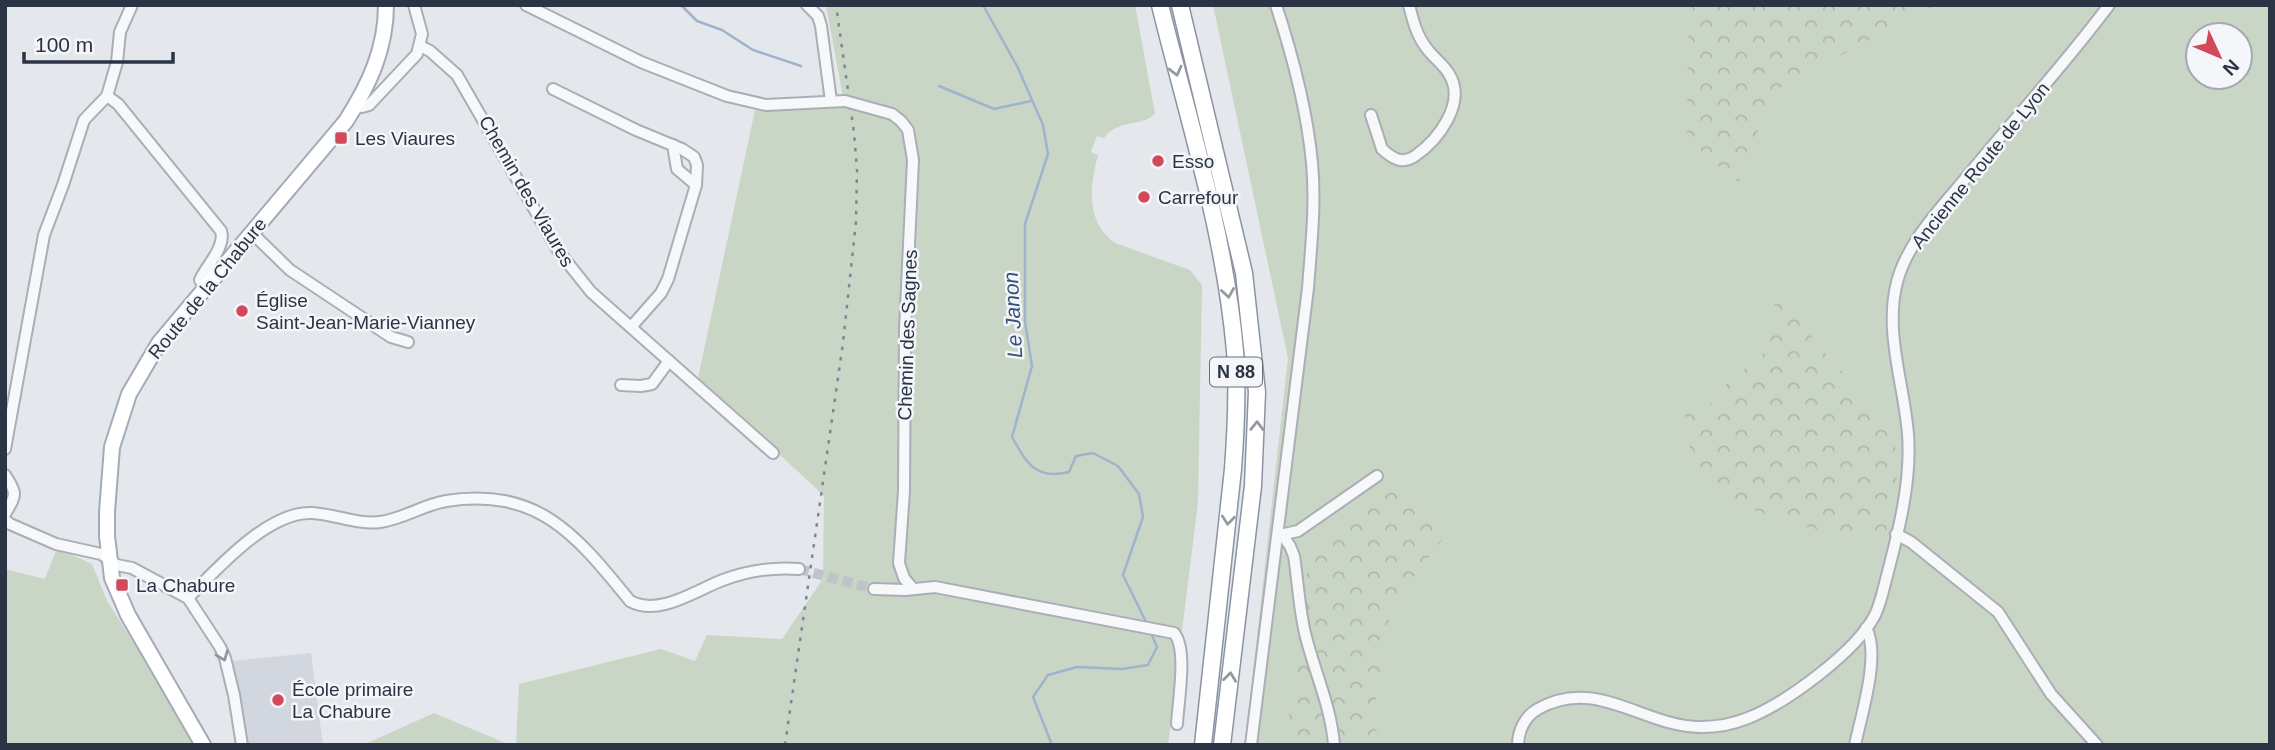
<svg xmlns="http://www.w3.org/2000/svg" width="2275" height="750" font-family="Arial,sans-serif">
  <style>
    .built { fill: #d2d6de }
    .green { fill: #c9d6c5; fill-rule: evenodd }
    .forest { fill: url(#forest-crowns) }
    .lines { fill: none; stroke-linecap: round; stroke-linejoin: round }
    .stream { stroke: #9fb4cc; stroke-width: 2.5 }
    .minor-tunnel { stroke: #bfc3cb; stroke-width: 10; stroke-dasharray: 10 5; stroke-linecap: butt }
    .minor-casing { stroke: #a9aeb7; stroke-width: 14 }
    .major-casing { stroke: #a3abb8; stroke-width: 18 }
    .highway-casing { stroke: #8b94a3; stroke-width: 19 }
    .minor { stroke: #f7f8fa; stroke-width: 10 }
    .major { stroke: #fff; stroke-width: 14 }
    .highway { stroke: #fff; stroke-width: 16 }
    .rail { stroke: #7d8696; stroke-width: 2.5; stroke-dasharray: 3.5 7; stroke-linecap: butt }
    .minor-bridge-casing { stroke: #a9aeb7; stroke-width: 14; stroke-linecap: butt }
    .minor-bridge { stroke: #f7f8fa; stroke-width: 10 }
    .oneway { stroke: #959aa2 }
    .oneway2 { stroke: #9196a0 }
    .poi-dot { fill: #d1495b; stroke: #f4f6f9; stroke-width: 2.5 }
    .labels { text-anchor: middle; stroke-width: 5; stroke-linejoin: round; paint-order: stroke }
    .shield { fill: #f4f6f9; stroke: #676e7b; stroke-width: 2 }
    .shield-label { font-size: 18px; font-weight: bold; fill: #2b3445 }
    .poi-label { font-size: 19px; fill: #2b3445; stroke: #f4f6f9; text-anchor: start }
    .street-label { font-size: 19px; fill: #2b3445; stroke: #f4f6f9 }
    .water-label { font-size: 21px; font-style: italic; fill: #34527a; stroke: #f4f6f9 }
  </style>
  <defs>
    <pattern id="forest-crowns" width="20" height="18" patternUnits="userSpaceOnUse" patternTransform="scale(1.75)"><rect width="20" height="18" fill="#c9d6c5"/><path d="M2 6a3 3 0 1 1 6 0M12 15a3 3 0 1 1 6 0" fill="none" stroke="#adb8ab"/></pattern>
  </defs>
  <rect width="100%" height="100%" fill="#e4e7ec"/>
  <polygon class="built" points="311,653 323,745 247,745 232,661"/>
  <g class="green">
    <path d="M 826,5 L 1135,5 L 1155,114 C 1140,128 1119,118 1104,138 L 1097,136 L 1091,152 L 1098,155 C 1090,186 1085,221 1115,243 L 1190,270 L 1202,285 L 1198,502 L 1168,745 L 516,745 L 519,684 L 661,649 L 695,661 L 707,635 L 782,639 L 823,579 L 824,496 L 698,378 L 755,110 L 845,108 Z"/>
    <path d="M 1213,5 L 2270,5 L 2270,745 L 1245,745 L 1288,358 ZM 2198,35 L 2240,35 L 2240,77 L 2198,77 Z"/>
    <polygon points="57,548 92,564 107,601 134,643 193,745 5,745 5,569 45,579"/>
    <polygon points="434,713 510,745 363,745"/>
  </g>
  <g class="forest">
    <polygon points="1690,5 1935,5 1774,91 1738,182 1687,139 1688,7"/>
    <path d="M 1775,301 L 1801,318 L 1817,345 L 1871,402 L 1901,458 L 1884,542 C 1825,531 1714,518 1691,451 C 1686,438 1686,422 1684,408 L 1709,407 L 1719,390 L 1764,353 L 1772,337 Z"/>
    <polygon points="1400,483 1450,530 1391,606 1372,723 1384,745 1285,745 1310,550"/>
  </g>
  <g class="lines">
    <g class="stream">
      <polyline points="681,5 697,21 722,30 753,50 801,66"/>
      <path d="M 983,5 L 1018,68 L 1043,125 L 1048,154 L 1025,224 L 1025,322 L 1032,366 L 1012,437 C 1027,464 1036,480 1069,472 L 1076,456 L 1093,453 L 1118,466 L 1139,494 L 1143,517 L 1123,575 L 1147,624"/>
      <polyline points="939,86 994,109 1031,101"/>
      <polyline points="1052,745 1033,697 1048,675 1077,667 1122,669 1148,665 1157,647 1151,633"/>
    </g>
    <polyline class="minor-tunnel" points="799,569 874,589"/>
    <g class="minor-casing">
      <g id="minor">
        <polyline points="526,5 641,62 727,96 766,105 845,101"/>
        <polyline points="807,5 818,16 821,26 831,101"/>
        <polyline points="420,46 430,51 457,75 559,252 591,292 773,453"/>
        <polyline points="553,89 636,130 682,149 694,157 697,165 696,185 668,279 661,293 631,327"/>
        <path d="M 107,96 L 118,104 L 221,231 C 226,247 206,266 200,280 L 205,287"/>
        <polyline points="357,104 362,107 369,105 417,54 422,34 414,5"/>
        <polyline points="892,114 901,121 908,130 913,160 905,329 904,491 899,563 904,578 913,589"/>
        <path d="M 1371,115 L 1382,149 C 1392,158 1402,165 1415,156 C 1438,140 1467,103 1449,74 C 1444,65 1434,58 1428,50 C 1417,37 1413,21 1409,5"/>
        <polyline points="673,145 677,169 696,185"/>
        <polyline points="251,232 290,270 391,337 408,342"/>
        <polyline points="621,385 641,386 652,384 669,361"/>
        <polyline points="5,449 44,235 63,185 84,120 107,96 117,62 120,32 132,5"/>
        <path d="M 5,475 C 18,494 16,495 5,514"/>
        <polyline points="5,520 10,524 56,544 101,554 117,565 132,568 188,598 220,647 225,658 234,695 242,745"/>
        <polyline points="1896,534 1911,542 1998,612 2051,694 2097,745"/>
        <polyline points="1280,535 1298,531 1377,476"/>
        <path d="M 1283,536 L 1290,546 L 1294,556 C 1298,581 1299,608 1305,633 C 1314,671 1331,706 1334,745"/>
        <path d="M 874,589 L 905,590 L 935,587 L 1174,633 C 1188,649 1178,702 1177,724"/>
        <path d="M 188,598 C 217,569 268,511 312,513 C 334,514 358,525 380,522 C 403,519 423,505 446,501 C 539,487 576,535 630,601 C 659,617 696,590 723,580 C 747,571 774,567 799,569"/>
        <path d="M 1251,745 L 1308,288 C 1311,247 1316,205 1312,163 C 1307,109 1293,57 1276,5"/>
        <path d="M 1518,745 C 1518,731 1525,716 1538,709 C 1596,675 1645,728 1702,727 C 1718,727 1733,724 1748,718 C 1786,703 1856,652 1875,615 C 1878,609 1880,602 1882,595 C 1895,544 1912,488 1908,434 C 1904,384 1884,332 1897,282 C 1908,240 1944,205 1970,173 C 2016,117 2066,63 2109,5"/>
        <path d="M 1855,745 C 1861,716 1881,654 1866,628"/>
      </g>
    </g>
    <g class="major-casing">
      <path id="major" d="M 203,745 L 128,615 L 112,578 L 107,536 L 107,512 L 112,447 L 129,394 L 159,343 L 346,121 C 369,85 386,49 386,5"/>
    </g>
    <g class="highway-casing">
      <g id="highway">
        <path d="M 1160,5 C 1188,119 1225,234 1235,351 C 1238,390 1236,429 1233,469 L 1203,745"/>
        <polyline points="1180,5 1244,273 1257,392 1253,486 1222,745"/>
      </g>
    </g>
    <use href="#minor" class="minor"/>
    <use href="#major" class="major"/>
    <use href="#highway" class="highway"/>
    <polyline class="rail" points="785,745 843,343 856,222 857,170 854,133 836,5"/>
    <g class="minor-bridge-casing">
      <polyline id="minor-bridge" points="845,101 892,114"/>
    </g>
    <use href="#minor-bridge" class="minor-bridge"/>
  </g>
  <defs><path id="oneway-chevron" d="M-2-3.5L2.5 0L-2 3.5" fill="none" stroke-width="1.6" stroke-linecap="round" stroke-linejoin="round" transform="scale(1.75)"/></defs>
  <g class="oneway">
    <use href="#oneway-chevron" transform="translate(1176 71) rotate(76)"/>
    <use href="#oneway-chevron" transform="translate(1228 293) rotate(81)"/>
    <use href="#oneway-chevron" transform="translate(1257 426) rotate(-89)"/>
    <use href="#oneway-chevron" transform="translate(1228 520) rotate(96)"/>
    <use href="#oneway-chevron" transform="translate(1230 677) rotate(-83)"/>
  </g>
  <use class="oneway2" href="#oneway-chevron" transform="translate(223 656) rotate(69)"/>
  <g class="poi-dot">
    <rect x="334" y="131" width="14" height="14" rx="3.5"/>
    <circle cx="1158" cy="161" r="7"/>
    <circle cx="1144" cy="197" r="7"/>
    <circle cx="242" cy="311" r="7"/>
    <rect x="115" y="578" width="14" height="14" rx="3.5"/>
    <circle cx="278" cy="700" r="7"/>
  </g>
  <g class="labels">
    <rect class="shield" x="1210" y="357.5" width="52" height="29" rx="5"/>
    <g class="shield-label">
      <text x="1236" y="378">N 88</text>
    </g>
    <g class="poi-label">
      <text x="355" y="145">Les Viaures</text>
      <text x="1172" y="168">Esso</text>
      <text x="1158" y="204">Carrefour</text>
      <text x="256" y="307">Église<tspan x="256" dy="22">Saint-Jean-Marie-Vianney</tspan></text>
      <text x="136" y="592">La Chabure</text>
      <text x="292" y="696">École primaire<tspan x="292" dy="22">La Chabure</tspan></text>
    </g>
    <g class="street-label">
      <text transform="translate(1980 165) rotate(-51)" y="7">Ancienne Route de Lyon</text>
      <text transform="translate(527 191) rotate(60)" y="7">Chemin des Viaures</text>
      <text transform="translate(207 288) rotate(-51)" y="7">Route de la Chabure</text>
      <text transform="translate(907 335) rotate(-88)" y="7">Chemin des Sagnes</text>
    </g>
    <g class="water-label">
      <text transform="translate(1013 315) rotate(-93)" y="7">Le Janon</text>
    </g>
  </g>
  <rect width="2275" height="750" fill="none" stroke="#2b3445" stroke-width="14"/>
  <g transform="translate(2219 56) rotate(134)"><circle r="33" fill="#f4f6f9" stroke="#a4a8b1" stroke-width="2"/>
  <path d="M0-5L12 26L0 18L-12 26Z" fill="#d1495b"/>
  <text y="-10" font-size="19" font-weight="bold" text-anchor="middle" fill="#2b3445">N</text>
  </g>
  <path d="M24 52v10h149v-10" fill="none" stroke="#2b3445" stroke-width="3.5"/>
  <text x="35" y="52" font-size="21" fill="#2b3445" stroke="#f4f6f9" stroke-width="5" paint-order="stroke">100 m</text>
</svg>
